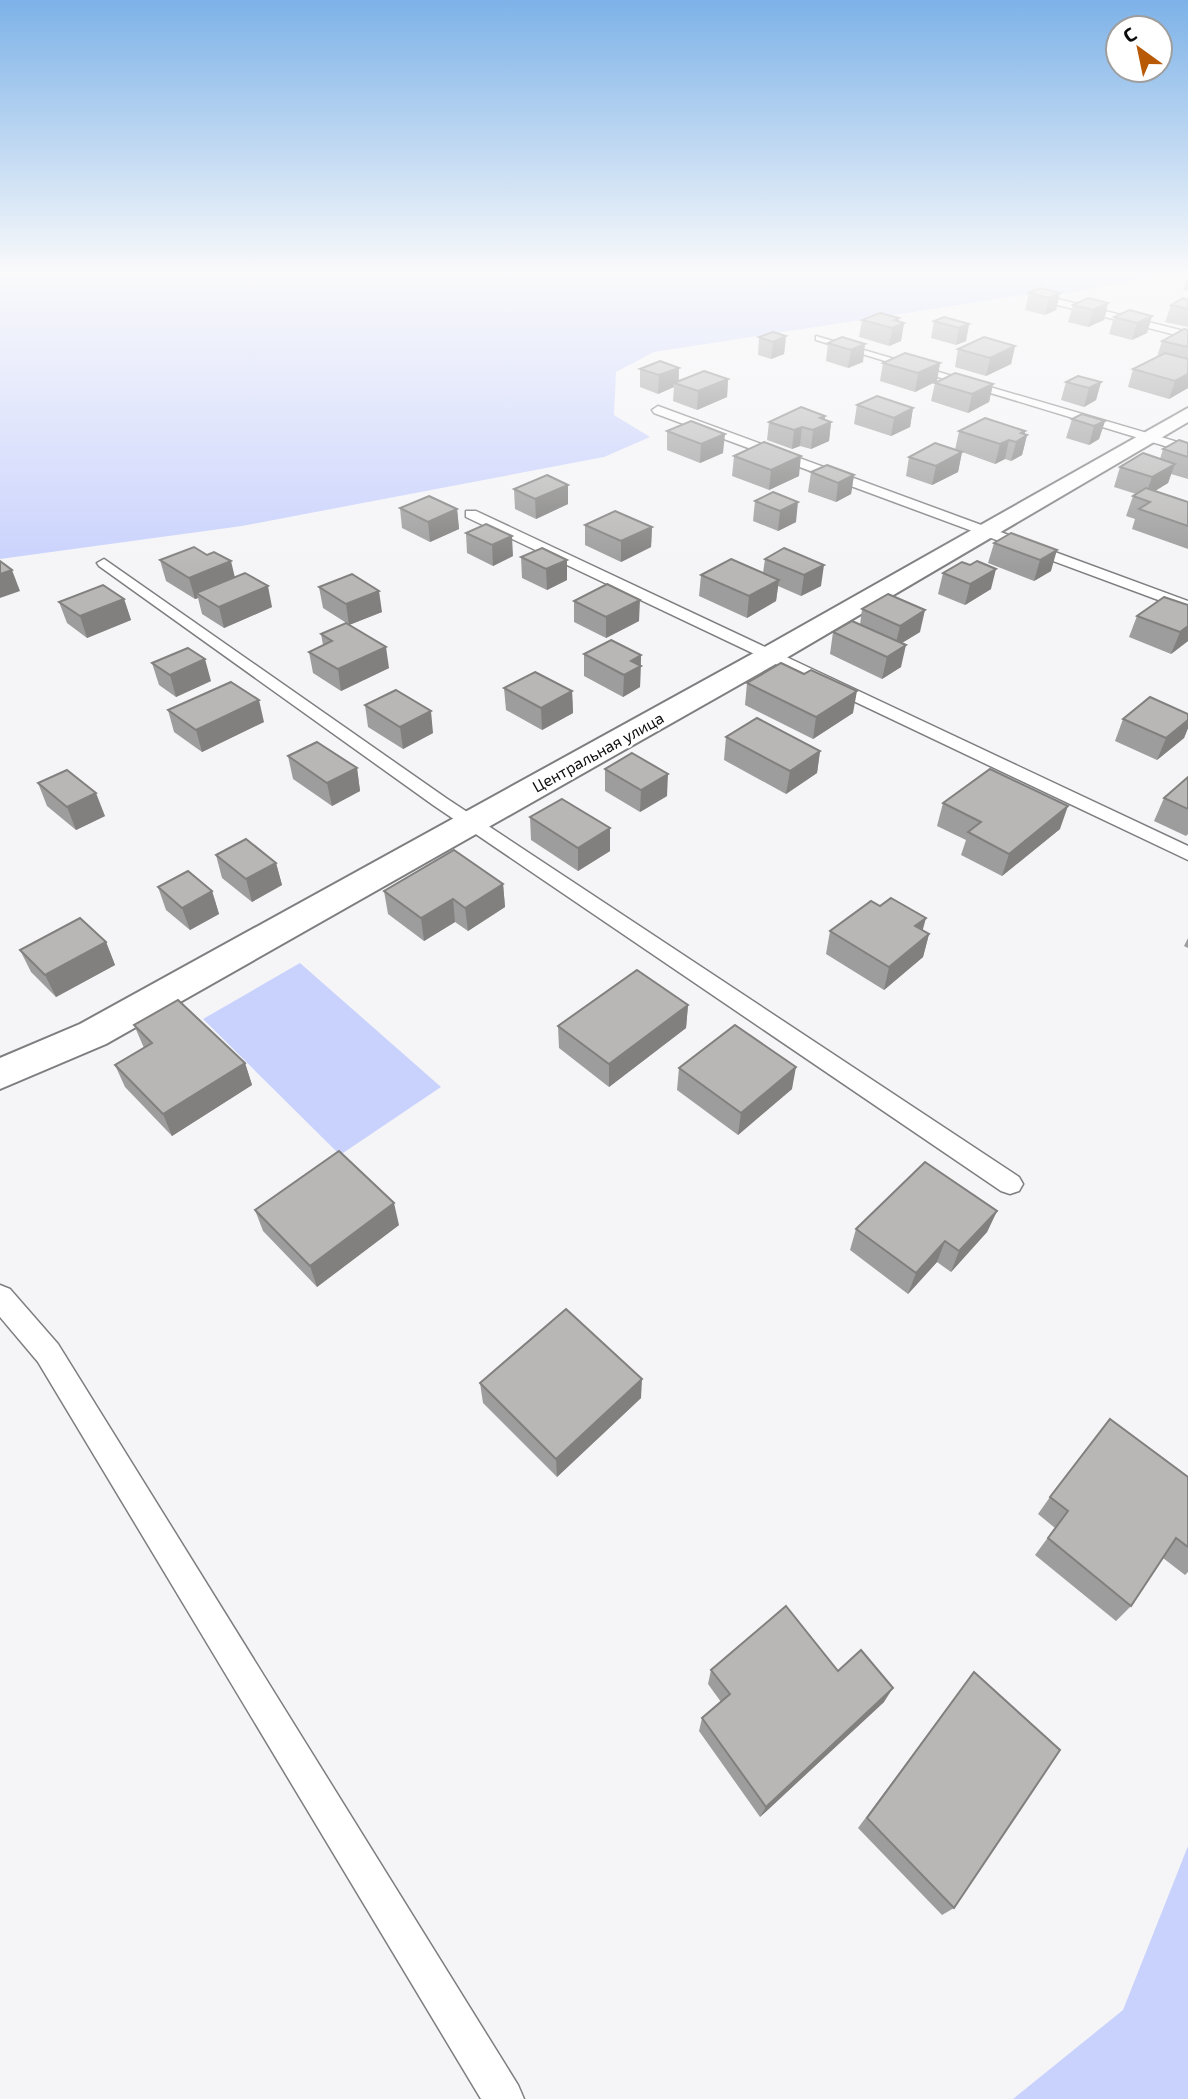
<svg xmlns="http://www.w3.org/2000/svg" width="1188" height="2099" font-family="'Exo 2',sans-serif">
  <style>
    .green { fill: #c9d2fd }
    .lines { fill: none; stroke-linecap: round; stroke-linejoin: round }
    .service-casing { stroke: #7e7e80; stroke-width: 3 }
    .minor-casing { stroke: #7e7e80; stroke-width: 4 }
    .service { fill: #fff; fill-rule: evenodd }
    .minor { fill: #fff; fill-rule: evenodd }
    .wall { fill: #9e9d9d }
    .shaded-wall { fill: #81807f }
    .building { fill: #b8b7b6; stroke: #81807f; stroke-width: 2 }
    .labels { text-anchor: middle; stroke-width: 5; stroke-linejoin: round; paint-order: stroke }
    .far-street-label { font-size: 16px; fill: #0c0c0c; stroke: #fff }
  </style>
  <rect width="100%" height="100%" fill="#f5f5f7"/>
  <g class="green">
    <polygon points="0,275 1166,275 1052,296 1023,295 654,352 616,372 614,415 650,437 604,457 242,526 0,559"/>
    <polygon points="300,963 441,1087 340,1155 203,1019"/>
    <polygon points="1188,1846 1188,2099 1013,2099 1123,2010"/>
  </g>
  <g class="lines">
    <g class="service-casing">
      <g id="service">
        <polygon points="1042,295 1188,332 1188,338 1038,300"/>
        <polygon points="816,336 1188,445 1188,453 816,340"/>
        <polygon points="658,406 1188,601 1188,611 654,413 652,410"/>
        <polygon points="466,511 476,511 1188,846 1188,860 466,517"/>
        <polygon points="104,559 446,798 1019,1177 1023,1184 1019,1191 1010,1194 1001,1191 433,805 99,566 97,563"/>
        <polygon points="0,1285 10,1289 58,1344 518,2085 524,2099 481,2099 38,1362 0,1317"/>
      </g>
    </g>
    <g class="minor-casing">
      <polygon id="minor" points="1188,408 1188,422 781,661 106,1044 0,1089 0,1058 80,1024 761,649"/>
    </g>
    <use href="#service" class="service"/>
    <use href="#minor" class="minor"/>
  </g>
  <g class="wall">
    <polygon points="1188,275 1188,291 1183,290"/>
    <polygon points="1029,293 1060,293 1056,310 1045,315 1025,310"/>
    <polygon points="1188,300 1188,327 1165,322 1171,305"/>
    <polygon points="1108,303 1104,320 1088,327 1068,322 1073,305"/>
    <polygon points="1152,316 1147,333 1132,340 1109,334 1114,317"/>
    <polygon points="862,320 899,322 904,323 901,341 889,346 859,337"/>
    <polygon points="934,321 969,324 966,341 956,345 931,338"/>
    <polygon points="1188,330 1188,388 1169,399 1128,387 1133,369 1157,357 1162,341"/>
    <polygon points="786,336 784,354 771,359 758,355 759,337"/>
    <polygon points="842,337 863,362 848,368 826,361 828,343"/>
    <polygon points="1015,346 1011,364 986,376 955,367 958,349"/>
    <polygon points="883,363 940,363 937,381 915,392 880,381"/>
    <polygon points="679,368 679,381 728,379 727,397 697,410 673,401 674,387 658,394 640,387 640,369"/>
    <polygon points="1066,382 1101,382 1096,400 1084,407 1061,400"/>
    <polygon points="935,383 993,384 989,402 968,413 931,401"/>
    <polygon points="857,405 913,408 910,427 891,436 854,424"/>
    <polygon points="825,416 825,420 831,422 829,441 811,449 800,446 792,449 767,440 769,422"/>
    <polygon points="1072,419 1105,421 1099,439 1089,445 1066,438"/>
    <polygon points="667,431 723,453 700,463 667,450"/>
    <polygon points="959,431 1027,435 1022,455 1011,461 1005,459 995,464 962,452 958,472 932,485 906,476 909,457 955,450"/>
    <polygon points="1188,443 1188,479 1171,474 1168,483 1155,491 1188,502 1188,549 1132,529 1135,519 1126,516 1133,496 1136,494 1114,487 1120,467 1160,459 1163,449"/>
    <polygon points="734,456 799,476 769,490 732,476"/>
    <polygon points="811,472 854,475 851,494 836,502 808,492"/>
    <polygon points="568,485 568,504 536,519 515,509 514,489"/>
    <polygon points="773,492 796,522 778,531 753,521 755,501"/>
    <polygon points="400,508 457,509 459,529 430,542 402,528"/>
    <polygon points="585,525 652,527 651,547 621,562 585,545"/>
    <polygon points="466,533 513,556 493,566 467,553"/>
    <polygon points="1011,533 1051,571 1034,581 988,563 994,543"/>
    <polygon points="784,548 821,586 801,596 778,586 776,601 747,618 699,596 701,575 763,573 765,559"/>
    <polygon points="521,557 567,560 567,580 547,590 522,578"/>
    <polygon points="160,560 235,578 272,607 224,628 202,614 198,598 195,599 166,581"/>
    <polygon points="943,573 991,589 965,605 938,594"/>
    <polygon points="319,587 382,612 349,625 389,668 341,691 313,673 309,652 323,645 321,634 348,624 323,608"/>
    <polygon points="124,599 131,620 87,638 67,623 59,602"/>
    <polygon points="574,601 639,621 606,638 574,622"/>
    <polygon points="1188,605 1188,641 1171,654 1129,637 1137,616"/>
    <polygon points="862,609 920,632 902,643 901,667 882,679 830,654 833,632 860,625"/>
    <polygon points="584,654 641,655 640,687 623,697 584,676"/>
    <polygon points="152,663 211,681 176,697 159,685"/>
    <polygon points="747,683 853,713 813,739 745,705"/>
    <polygon points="504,688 572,691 573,713 542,730 506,710"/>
    <polygon points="365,705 433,733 403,749 368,727"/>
    <polygon points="168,710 264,722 202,752 174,732"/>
    <polygon points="1188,714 1188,728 1184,738 1157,760 1115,741 1123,719"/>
    <polygon points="726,737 820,751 817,773 786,794 724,760"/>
    <polygon points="288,756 357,768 360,791 332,806 293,779"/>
    <polygon points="605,769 667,796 640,812 605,791"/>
    <polygon points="1188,777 1188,834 1186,836 1154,821 1164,798"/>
    <polygon points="38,783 105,816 76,830 47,806"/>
    <polygon points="943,803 1060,829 1002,876 961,855 966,840 937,826"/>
    <polygon points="530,817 610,851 578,871 531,840"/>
    <polygon points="216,855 276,863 282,885 252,902 222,878"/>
    <polygon points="503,884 505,907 468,931 455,922 424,941 388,914 384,891"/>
    <polygon points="158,887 212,891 219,914 190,930 166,910"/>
    <polygon points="922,930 929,934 923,957 884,990 826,954 830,931"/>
    <polygon points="1188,938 1188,948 1184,946"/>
    <polygon points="106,942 115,965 56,997 31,972 20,950"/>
    <polygon points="688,1005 686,1028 609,1087 559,1048 558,1026"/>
    <polygon points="134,1025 245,1063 252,1085 172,1136 125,1087 115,1065 144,1048"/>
    <polygon points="679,1068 792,1089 738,1135 677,1090"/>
    <polygon points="255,1210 399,1225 317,1287 263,1231"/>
    <polygon points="997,1211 987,1232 951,1272 937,1262 908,1294 850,1250 856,1229"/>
    <polygon points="480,1383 641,1398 557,1477 483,1403"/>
    <polygon points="1188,1477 1188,1572 1185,1575 1163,1558 1131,1606 1116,1621 1035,1555 1055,1528 1038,1514 1050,1497"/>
    <polygon points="711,1670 838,1671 884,1702 760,1817 699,1731 702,1718 721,1702 708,1684"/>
    <polygon points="974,1672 954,1908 942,1915 858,1828"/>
  </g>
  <g class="shaded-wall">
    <polygon points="1060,293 1056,310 1045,315 1049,298"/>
    <polygon points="1108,303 1104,320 1088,327 1093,310"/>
    <polygon points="1152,316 1147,333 1132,340 1137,323"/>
    <polygon points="899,318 898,326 904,323 901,341 889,346 894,320"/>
    <polygon points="969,324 966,341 956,345 959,328"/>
    <polygon points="786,336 784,354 771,359 773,342"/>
    <polygon points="865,344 863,362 848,368 851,350"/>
    <polygon points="1015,346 1011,364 986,376 990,358"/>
    <polygon points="940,363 937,381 915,392 918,373"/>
    <polygon points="679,368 678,384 674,383 674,387 658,394 659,375"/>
    <polygon points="1188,374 1188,388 1169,399 1175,381"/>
    <polygon points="728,379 727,397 697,410 698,391"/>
    <polygon points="1101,382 1096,400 1084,407 1089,388"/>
    <polygon points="993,384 989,402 968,413 972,394"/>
    <polygon points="913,408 910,427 891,436 894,418"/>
    <polygon points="825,416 824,425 831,422 829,441 811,449 813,430 820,418"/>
    <polygon points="1105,421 1099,439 1089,445 1094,426"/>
    <polygon points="802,427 800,446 792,449 794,430"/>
    <polygon points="1025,431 1024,437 1027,435 1022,455 1011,461 1016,442 1021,433"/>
    <polygon points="725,434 723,453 700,463 701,444"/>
    <polygon points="1009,440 1005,459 995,464 1000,444"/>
    <polygon points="962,452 958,472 932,485 936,466"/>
    <polygon points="801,456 799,476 769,490 771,470"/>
    <polygon points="1175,464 1168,483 1145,497 1152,477"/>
    <polygon points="854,475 851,494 836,502 838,483"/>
    <polygon points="568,485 568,504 536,519 535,499"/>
    <polygon points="798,502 796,522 778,531 780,511"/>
    <polygon points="457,509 459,529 430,542 428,522"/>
    <polygon points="652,527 651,547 621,562 621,541"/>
    <polygon points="512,536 513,556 493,566 492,545"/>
    <polygon points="1057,550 1051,571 1034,581 1040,560"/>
    <polygon points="567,560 567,580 547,590 546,569"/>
    <polygon points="231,561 236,582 196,593 198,598 195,599 189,578"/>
    <polygon points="824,565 821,586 801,596 804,575"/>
    <polygon points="996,569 991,589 965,605 970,584"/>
    <polygon points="12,570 20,591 0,598 0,574"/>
    <polygon points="779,580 776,601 747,618 749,596"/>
    <polygon points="268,586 272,607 224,628 219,607"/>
    <polygon points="379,591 382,612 349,625 346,604"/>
    <polygon points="124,599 131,620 87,638 80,616"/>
    <polygon points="640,600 639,621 606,638 606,617"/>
    <polygon points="925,610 920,632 895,647 900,626"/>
    <polygon points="1188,626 1188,641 1171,654 1180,632"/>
    <polygon points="906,645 901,667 882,679 887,657"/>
    <polygon points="386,647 389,668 341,691 338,669"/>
    <polygon points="641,655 640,687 623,697 624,675 631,661"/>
    <polygon points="205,659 211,681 176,697 170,675"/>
    <polygon points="572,691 573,713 542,730 541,708"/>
    <polygon points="857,691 853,713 813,739 816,717"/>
    <polygon points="259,700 264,722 202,752 196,730"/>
    <polygon points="431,711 433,733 403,749 400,727"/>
    <polygon points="1188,720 1188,728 1184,738 1157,760 1166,738"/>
    <polygon points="820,751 817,773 786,794 790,771"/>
    <polygon points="357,768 360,791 332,806 327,783"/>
    <polygon points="668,774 667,796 640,812 641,790"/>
    <polygon points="96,793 105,816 76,830 67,807"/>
    <polygon points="1068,806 1060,829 1002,876 1009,854"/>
    <polygon points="610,828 610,851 578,871 578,848"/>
    <polygon points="276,863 282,885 252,902 246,879"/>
    <polygon points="503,884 505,907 468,931 465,908"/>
    <polygon points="212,891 219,914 190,930 182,908"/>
    <polygon points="453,899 455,922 424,941 421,918"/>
    <polygon points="926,918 920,940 915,926"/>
    <polygon points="929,934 923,957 884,990 889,967"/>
    <polygon points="106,942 115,965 56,997 45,975"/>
    <polygon points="688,1005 686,1028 609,1087 609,1064"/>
    <polygon points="245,1063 252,1085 172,1136 163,1114"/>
    <polygon points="796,1067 792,1089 738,1135 741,1113"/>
    <polygon points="394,1203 399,1225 317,1287 310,1266"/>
    <polygon points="997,1211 987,1232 951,1272 959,1251"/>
    <polygon points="945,1241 937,1262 908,1294 916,1273"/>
    <polygon points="642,1379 641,1398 557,1477 556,1459"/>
    <polygon points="893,1688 884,1702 760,1817 766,1807"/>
  </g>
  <g class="building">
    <polygon points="1040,288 1060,293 1049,298 1029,293"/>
    <polygon points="1088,298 1108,303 1093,310 1073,305"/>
    <polygon points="1183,298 1188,300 1188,309 1171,305"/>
    <polygon points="1129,310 1152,316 1137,323 1114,317"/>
    <polygon points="880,313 899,318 894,320 904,323 892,328 862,320"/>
    <polygon points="944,317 969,324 959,328 934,321"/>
    <polygon points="1184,329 1188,330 1188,347 1162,341"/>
    <polygon points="773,332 786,336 773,342 759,337"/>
    <polygon points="842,337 865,344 851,350 828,343"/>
    <polygon points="984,337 1015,346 990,358 958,349"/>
    <polygon points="905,353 940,363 918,373 883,363"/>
    <polygon points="1165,353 1188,359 1188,374 1175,381 1133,369"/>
    <polygon points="660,361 679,368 659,375 640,369"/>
    <polygon points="704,371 728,379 698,391 674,383"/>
    <polygon points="955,373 993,384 972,394 935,383"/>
    <polygon points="1078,376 1101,382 1089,388 1066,382"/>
    <polygon points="877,396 913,408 894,418 857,405"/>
    <polygon points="801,407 825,416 820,418 831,422 813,430 802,427 794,430 769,422"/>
    <polygon points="1082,414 1105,421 1094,426 1072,419"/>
    <polygon points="985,418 1025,431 1021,433 1027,435 1016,442 1009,440 1000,444 959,431"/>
    <polygon points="691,421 725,434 701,444 667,431"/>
    <polygon points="1179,440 1188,443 1188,457 1163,449"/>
    <polygon points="764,442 801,456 771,470 734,456"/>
    <polygon points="935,443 962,452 936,466 909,457"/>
    <polygon points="1143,453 1175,464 1152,477 1120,467"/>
    <polygon points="827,465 854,475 838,483 811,472"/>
    <polygon points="547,475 568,485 535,499 514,489"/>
    <polygon points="1146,488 1188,502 1188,526 1139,509 1150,502 1133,496"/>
    <polygon points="773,492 798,502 780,511 755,501"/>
    <polygon points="429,496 457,509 428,522 400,508"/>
    <polygon points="615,511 652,527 621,541 585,525"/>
    <polygon points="486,524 512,536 492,545 466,533"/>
    <polygon points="1011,533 1057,550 1040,560 994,543"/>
    <polygon points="194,547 207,555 214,552 231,561 189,578 160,560"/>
    <polygon points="542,548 567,560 546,569 521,557"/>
    <polygon points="784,548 824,565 804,575 765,559"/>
    <polygon points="731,559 779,580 749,596 701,575"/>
    <polygon points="0,561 12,570 0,574"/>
    <polygon points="977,561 996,569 970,584 943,573 962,562 970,565"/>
    <polygon points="245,573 268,586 219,607 196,593"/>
    <polygon points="352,574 379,591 346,604 319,587"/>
    <polygon points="607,584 640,600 606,617 574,601"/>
    <polygon points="103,585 124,599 80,616 59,602"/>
    <polygon points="888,594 925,610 900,626 862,609"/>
    <polygon points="1164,597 1188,605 1188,626 1180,632 1137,616"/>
    <polygon points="852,621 906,645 887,657 833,632"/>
    <polygon points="346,623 386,647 338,669 309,652 332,641 321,634"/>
    <polygon points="611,640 641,655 631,661 641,666 624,675 584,654"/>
    <polygon points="188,648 205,659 170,675 152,663"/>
    <polygon points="781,663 804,674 811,670 857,691 816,717 747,683"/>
    <polygon points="535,672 572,691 541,708 504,688"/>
    <polygon points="231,682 259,700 196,730 168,710"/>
    <polygon points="396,690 431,711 400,727 365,705"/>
    <polygon points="1150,697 1188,714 1188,720 1166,738 1123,719"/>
    <polygon points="757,718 820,751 790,771 726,737"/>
    <polygon points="317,742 357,768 327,783 288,756"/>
    <polygon points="632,753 668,774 641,790 605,769"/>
    <polygon points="990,769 1068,806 1009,854 968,832 981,822 943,803"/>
    <polygon points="67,770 96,793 67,807 38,783"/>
    <polygon points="1188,777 1188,809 1164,798"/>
    <polygon points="562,799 610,828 578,848 530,817"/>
    <polygon points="246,839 276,863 246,879 216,855"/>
    <polygon points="454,850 503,884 465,908 453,899 421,918 384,891"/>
    <polygon points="188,871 212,891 182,908 158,887"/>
    <polygon points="891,898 926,918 915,926 929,934 889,967 830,931 871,901 880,906"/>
    <polygon points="80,918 106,942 45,975 20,950"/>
    <polygon points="637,970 688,1005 609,1064 558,1026"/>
    <polygon points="178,1000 245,1063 163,1114 115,1065 152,1043 134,1025"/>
    <polygon points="735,1025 796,1067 741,1113 679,1068"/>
    <polygon points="339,1151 394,1203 310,1266 255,1210"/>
    <polygon points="925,1162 997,1211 959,1251 945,1241 916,1273 856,1229"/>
    <polygon points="566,1309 642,1379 556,1459 480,1383"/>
    <polygon points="1110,1419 1188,1477 1188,1547 1176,1538 1131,1606 1048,1538 1068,1511 1050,1497"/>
    <polygon points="786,1606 838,1671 861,1650 893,1688 766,1807 702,1718 730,1694 711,1670"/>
    <polygon points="974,1672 1060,1750 954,1908 867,1818"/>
  </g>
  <linearGradient id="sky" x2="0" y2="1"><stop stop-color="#7db2e8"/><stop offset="0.48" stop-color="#fafafb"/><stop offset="1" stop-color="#fafafb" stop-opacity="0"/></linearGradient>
  <rect width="1188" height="569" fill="url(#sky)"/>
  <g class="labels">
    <g class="far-street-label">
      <text transform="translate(598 752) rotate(-29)" y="6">Центральная улица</text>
    </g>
  </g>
  <g transform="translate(1139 49) rotate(327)"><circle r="33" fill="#ffffff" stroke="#9e9e9e" stroke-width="2"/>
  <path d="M0-5L12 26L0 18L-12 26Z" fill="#b75905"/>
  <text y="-10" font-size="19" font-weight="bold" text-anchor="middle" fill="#0c0c0c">С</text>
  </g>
</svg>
